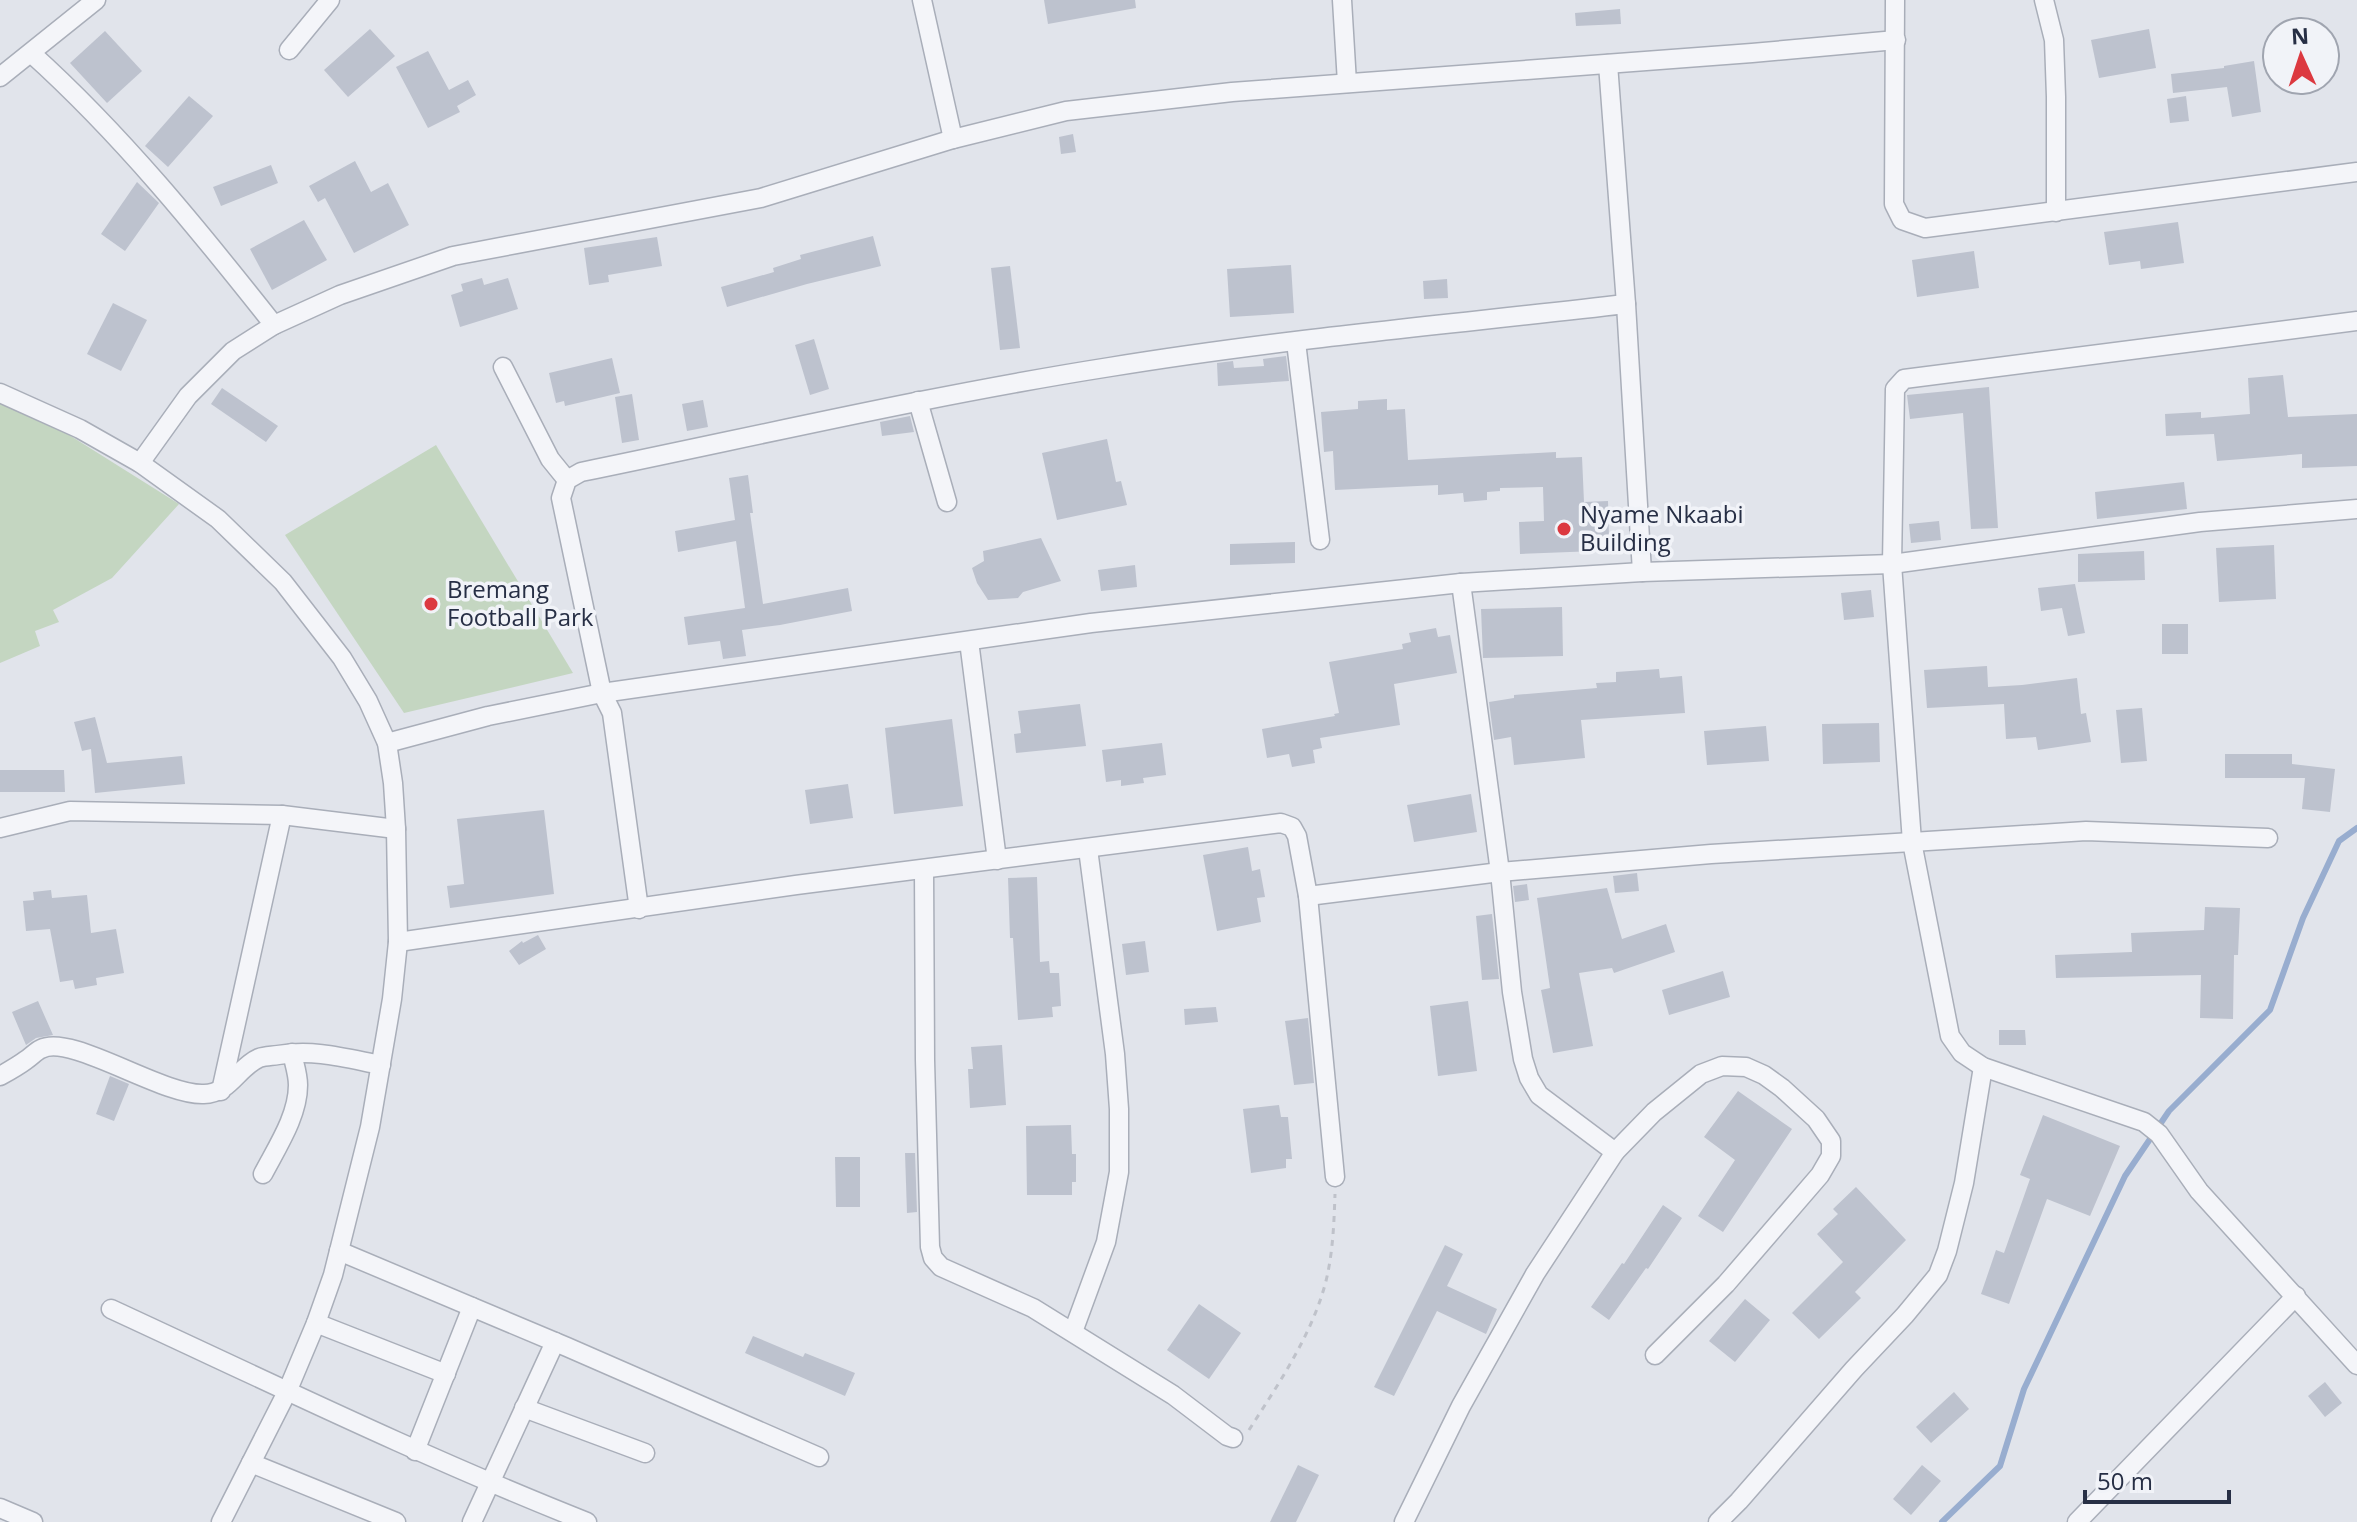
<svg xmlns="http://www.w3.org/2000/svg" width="2357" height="1522" font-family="'Open Sans',sans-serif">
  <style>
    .green { fill: #c4d6c1 }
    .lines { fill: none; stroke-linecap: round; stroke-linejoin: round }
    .stream { stroke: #98adcf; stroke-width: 6 }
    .building { fill: #bdc2ce }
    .street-casing { stroke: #a9aeb9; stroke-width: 21 }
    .path { stroke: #bfc2ca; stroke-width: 3; stroke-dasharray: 6 6; stroke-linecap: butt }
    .street { stroke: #f4f5f9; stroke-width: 18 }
    .poi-dot { fill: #dc3940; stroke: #f1f3f8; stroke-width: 3 }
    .labels { text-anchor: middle; stroke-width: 7; stroke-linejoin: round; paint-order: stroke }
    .poi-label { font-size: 24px; fill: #272f45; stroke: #f1f3f8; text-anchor: start }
  </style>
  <rect width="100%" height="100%" fill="#e1e4eb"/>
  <g class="green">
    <polygon points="0,402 58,428 179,504 112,578 53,610 59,622 35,631 40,646 0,663"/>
    <polygon points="436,445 573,673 404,713 285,535"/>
  </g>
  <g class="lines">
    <polyline class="stream" points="1942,1522 2000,1466 2024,1389 2125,1176 2169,1111 2270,1010 2303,918 2339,841 2357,828"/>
  </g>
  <g class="building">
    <polygon points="1044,0 1135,0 1136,8 1048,24"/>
    <polygon points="1620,9 1621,24 1576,26 1575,13"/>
    <polygon points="370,29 395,56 348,97 324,70"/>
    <polygon points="2149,29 2156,68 2099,78 2091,40"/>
    <polygon points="105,31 142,71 107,103 70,63"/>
    <polygon points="428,51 449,90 468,80 476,95 457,106 460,112 428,128 396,67"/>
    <polygon points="2254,61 2261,112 2232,117 2227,87 2173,93 2171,74 2224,68 2224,66"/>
    <polygon points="189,96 213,116 168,167 145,146"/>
    <polygon points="2186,96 2189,121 2170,123 2167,99"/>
    <polygon points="1073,134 1076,152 1061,154 1059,137"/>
    <polygon points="355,161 371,192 388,183 409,225 354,253 325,198 318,202 309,186"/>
    <polygon points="271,165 278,183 221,206 213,187"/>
    <polygon points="137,182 159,203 125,251 101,234"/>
    <polygon points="304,220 327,260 272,290 250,249"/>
    <polygon points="2178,222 2184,263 2141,269 2140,261 2109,265 2104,232"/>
    <polygon points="873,236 881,266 807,284 727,307 721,287 774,272 773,268 801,259 800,255"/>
    <polygon points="657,237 662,266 608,275 609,282 589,285 584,248"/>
    <polygon points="1974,251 1979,288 1917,297 1912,260"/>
    <polygon points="1291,265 1294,313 1230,317 1227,269"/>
    <polygon points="1010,266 1020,348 1000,350 991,268"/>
    <polygon points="482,278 484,285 508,278 518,309 460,327 451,295 463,291 461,284"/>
    <polygon points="1447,279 1448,298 1424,299 1423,281"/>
    <polygon points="113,303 147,320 121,371 87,354"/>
    <polygon points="814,339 829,389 810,395 795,345"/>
    <polygon points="1286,356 1289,381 1218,386 1217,363 1233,361 1234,368 1264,366 1263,359"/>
    <polygon points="612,358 620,393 565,406 564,401 556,403 549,373"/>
    <polygon points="2283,375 2288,417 2357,414 2357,466 2302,468 2302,454 2217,461 2214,434 2166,436 2165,414 2201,412 2201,418 2250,414 2248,378"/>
    <polygon points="1989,387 1998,528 1971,529 1963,413 1910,419 1907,395"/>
    <polygon points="222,388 278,426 266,442 211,404"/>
    <polygon points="632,394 639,440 622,443 615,397"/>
    <polygon points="1387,399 1387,410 1405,409 1408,460 1556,452 1556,458 1582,457 1584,502 1608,501 1609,537 1596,551 1520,554 1519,522 1544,521 1543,487 1500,488 1500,491 1487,492 1487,500 1464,502 1463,493 1438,495 1438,485 1335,490 1333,451 1324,452 1321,412 1358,409 1358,401"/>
    <polygon points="703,400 708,427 687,431 682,404"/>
    <polygon points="910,416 914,432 882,436 880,422"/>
    <polygon points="1107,439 1116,482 1121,481 1127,505 1057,520 1042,453"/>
    <polygon points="748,475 753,513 750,513 763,604 848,588 852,611 780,625 742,630 746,656 723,659 720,641 688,645 684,617 745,608 736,541 678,552 675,531 735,520 729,478"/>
    <polygon points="2184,482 2187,509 2097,519 2095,492"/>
    <polygon points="1939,521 1941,540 1911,543 1909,524"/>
    <polygon points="1041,538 1061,581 1023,592 1018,598 988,600 977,583 972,568 984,561 983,551"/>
    <polygon points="1295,542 1295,563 1230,565 1230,544"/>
    <polygon points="2274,545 2276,599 2219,602 2216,548"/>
    <polygon points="2144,551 2145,580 2078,582 2078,554"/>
    <polygon points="1135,565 1137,587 1101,591 1098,570"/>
    <polygon points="2075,584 2085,633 2068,636 2062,608 2041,611 2038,588"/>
    <polygon points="1871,590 1874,617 1844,620 1841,593"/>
    <polygon points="1562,607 1563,656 1483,658 1481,609"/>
    <rect x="2162" y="624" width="26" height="30"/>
    <polygon points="1436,628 1438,637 1450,635 1457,673 1394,684 1400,725 1320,738 1322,748 1313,750 1315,763 1292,767 1289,754 1267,758 1262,729 1335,716 1334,714 1339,713 1329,662 1403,649 1402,644 1411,642 1409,633"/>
    <polygon points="1987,666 1988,687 2022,685 2077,678 2081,714 2086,713 2091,742 2038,750 2036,737 2006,739 2004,704 1927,708 1924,670"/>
    <polygon points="1659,669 1660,678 1682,676 1685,713 1581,720 1585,758 1514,765 1511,737 1494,740 1489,702 1514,698 1514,695 1597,688 1596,683 1616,682 1616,672"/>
    <polygon points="1080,704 1086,746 1016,753 1014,734 1021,733 1018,711"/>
    <polygon points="2142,708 2147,761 2121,763 2116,710"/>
    <polygon points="95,717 107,763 182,756 185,784 95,793 91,749 82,751 74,722"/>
    <polygon points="952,719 963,806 894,814 885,728"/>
    <polygon points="1879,723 1880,762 1823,764 1822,724"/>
    <polygon points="1766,726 1769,761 1707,765 1704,731"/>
    <polygon points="1162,743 1166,775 1143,778 1144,783 1121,786 1121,780 1106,782 1102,750"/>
    <polygon points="2225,754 2292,754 2292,764 2335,769 2330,812 2302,809 2305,778 2225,778"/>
    <polygon points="0,770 64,770 65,792 0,792"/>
    <polygon points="848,784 853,818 810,824 805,790"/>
    <polygon points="1471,794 1477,832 1414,842 1407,805"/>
    <polygon points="544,810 554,894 450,908 447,886 464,884 457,819"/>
    <polygon points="1248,847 1252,871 1260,869 1265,897 1257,898 1261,922 1217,931 1203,855"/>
    <polygon points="1637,873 1639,891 1615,893 1613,876"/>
    <polygon points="1037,877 1040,962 1049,961 1050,973 1059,973 1061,1006 1052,1007 1053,1017 1018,1020 1013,938 1010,938 1008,878"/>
    <polygon points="1527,884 1529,900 1515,902 1513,886"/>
    <polygon points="1607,888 1622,939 1666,924 1675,952 1614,973 1612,968 1579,973 1593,1046 1553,1053 1541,990 1550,988 1537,898"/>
    <polygon points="51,890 52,898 87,895 91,933 116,929 124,973 96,978 97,985 75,989 73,980 60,982 50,929 26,931 23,901 34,900 33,892"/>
    <polygon points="2205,907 2240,908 2238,955 2234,955 2233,1019 2200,1018 2201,975 2056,978 2055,955 2132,952 2131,933 2204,930"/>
    <polygon points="1492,914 1499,979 1482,980 1476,916"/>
    <polygon points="538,935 546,949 519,965 509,951 522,941 523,943"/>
    <polygon points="1145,941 1149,972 1126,975 1122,944"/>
    <polygon points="1723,971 1730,997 1669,1015 1662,990"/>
    <polygon points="38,1001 53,1035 36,1038 26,1045 12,1012"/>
    <polygon points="1468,1001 1477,1071 1438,1076 1430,1006"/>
    <polygon points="1216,1007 1218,1022 1185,1025 1184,1009"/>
    <polygon points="1308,1018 1314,1083 1294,1085 1285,1021"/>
    <polygon points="1999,1030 2025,1030 2026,1045 1999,1045"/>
    <polygon points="1002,1045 1006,1105 970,1108 968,1069 973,1069 971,1047"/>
    <polygon points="110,1076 129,1084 114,1121 96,1114"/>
    <polygon points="1738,1091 1792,1129 1723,1232 1698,1216 1735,1160 1704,1137"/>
    <polygon points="1279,1105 1281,1117 1288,1117 1292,1159 1286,1159 1286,1168 1251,1173 1243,1109"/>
    <polygon points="2043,1115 2120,1146 2090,1216 2047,1199 2009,1304 1981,1294 1996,1250 2004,1253 2030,1179 2020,1175"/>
    <polygon points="1071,1125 1072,1154 1076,1154 1076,1182 1072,1182 1072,1195 1027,1195 1026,1126"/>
    <polygon points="905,1153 915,1153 917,1212 907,1213"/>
    <polygon points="835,1157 860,1157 860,1207 836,1207"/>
    <polygon points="1856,1187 1906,1240 1855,1292 1861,1298 1819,1339 1792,1313 1843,1262 1817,1234 1838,1214 1833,1209"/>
    <polygon points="1663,1205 1682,1218 1648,1269 1646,1268 1609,1320 1591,1307 1622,1263 1624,1264"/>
    <polygon points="1445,1245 1463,1254 1447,1286 1497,1309 1486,1334 1437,1311 1394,1396 1374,1387"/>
    <polygon points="1745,1299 1770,1320 1735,1362 1709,1341"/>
    <polygon points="1199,1304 1241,1333 1209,1379 1167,1350"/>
    <polygon points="753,1336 803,1357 805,1353 855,1373 845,1396 745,1353"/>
    <polygon points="2325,1382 2342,1403 2325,1417 2308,1396"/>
    <polygon points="1954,1392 1969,1409 1931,1443 1916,1427"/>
    <polygon points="1298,1465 1319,1475 1296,1522 1270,1522"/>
    <polygon points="1922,1465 1941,1481 1911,1515 1893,1499"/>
  </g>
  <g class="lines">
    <g class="street-casing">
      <g id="street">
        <polyline points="922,0 953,139"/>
        <polyline points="1342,0 1347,83"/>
        <polyline points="1895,0 1894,204 1902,220 1925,228 2357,172"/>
        <polyline points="2044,0 2054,40 2056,97 2056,212"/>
        <polyline points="289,50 330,0"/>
        <path d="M 31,53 C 122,135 198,229 274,325"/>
        <polyline points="1608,64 1626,304 1642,572"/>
        <polyline points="0,77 96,0"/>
        <polyline points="2357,321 1904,379 1895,389 1892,564 1912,842 1950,1036 1962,1053 1983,1067 2144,1122 2159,1134 2199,1191 2357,1365"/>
        <polyline points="1296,342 1320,540"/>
        <polyline points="503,367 550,459 567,480"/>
        <polyline points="0,393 80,429 140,463 218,519 283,582 342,658 368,701 387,743 393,783 396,829 398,942 392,999 370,1127 333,1275 316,1323 287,1392 221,1522"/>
        <polyline points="918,401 947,502"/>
        <polyline points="140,463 188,396 233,351 274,325 340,295 453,256 761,198 953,139 1066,111 1232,92 1752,53 1896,40"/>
        <polyline points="1461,583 1500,872 1512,992 1523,1059 1529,1078 1539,1095 1615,1152"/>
        <polyline points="969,641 997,860"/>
        <polyline points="387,743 488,716 602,693 1091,623 1461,583 1642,572 1892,564 2200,522 2357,509"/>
        <polyline points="0,828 70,811 282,815 396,829"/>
        <polyline points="924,870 925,1060 930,1247 933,1258 941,1267 1033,1308 1173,1395 1227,1436 1233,1438"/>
        <polyline points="1308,896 1500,872 1711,854 1912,842 2086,831 2268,838"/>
        <path d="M 639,909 L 612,713 L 602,693 L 561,498 L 567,480 L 581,472 C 757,436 932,395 1110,367 C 1281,339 1454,324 1626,304"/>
        <polyline points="398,942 796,885 1281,823 1292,827 1297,836 1308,896 1335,1177"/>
        <path d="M 0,1076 C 9,1071 18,1066 26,1060 C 31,1057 36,1051 41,1049 C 71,1033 162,1096 204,1094 C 229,1094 238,1067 259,1058 C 265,1056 272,1056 278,1055 C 315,1049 345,1058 381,1065"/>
        <polyline points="221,1091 282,815"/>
        <path d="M 263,1174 C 277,1147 298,1116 298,1085 C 298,1074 294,1063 292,1053"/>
        <polyline points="339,1251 567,1347 819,1457"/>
        <path d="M 111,1309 C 269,1382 425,1458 587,1522"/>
        <polyline points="316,1323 446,1374"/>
        <polyline points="1073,1332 1106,1242 1119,1172 1119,1109 1115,1054 1088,849"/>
        <polyline points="524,1408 645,1453"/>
        <polyline points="415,1451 472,1307"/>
        <polyline points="251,1463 396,1522"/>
        <polyline points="0,1508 33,1522"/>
        <polyline points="472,1522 555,1342"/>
        <polyline points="1404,1522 1461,1406 1535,1274 1615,1152 1654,1112 1701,1074 1722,1066 1746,1067 1764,1075 1782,1088 1816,1119 1831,1141 1831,1156 1820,1175 1726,1284 1655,1355"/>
        <polyline points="1718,1522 1739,1501 1854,1369 1905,1315 1938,1275 1947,1251 1964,1183 1983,1067"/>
        <polyline points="2077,1522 2296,1296"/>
      </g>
    </g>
    <path class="path" d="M 1249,1430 C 1279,1383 1312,1335 1326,1281 C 1333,1252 1334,1223 1335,1194"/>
    <use href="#street" class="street"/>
  </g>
  <g class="poi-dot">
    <circle cx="1564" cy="529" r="8"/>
    <circle cx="431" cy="604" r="8"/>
  </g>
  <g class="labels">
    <g class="poi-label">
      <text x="1580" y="523">Nyame Nkaabi<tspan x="1580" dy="28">Building</tspan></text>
      <text x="447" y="598">Bremang<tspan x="447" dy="28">Football Park</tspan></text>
    </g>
  </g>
  <g transform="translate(2301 56) rotate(357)"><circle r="38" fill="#f1f3f8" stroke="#a0a5b0" stroke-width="2"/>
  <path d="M0-6L14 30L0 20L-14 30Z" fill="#dc3940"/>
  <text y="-12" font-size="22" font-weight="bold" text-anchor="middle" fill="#272f45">N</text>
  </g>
  <path d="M2085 1490v12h144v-12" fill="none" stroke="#272f45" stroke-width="4"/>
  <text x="2097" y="1490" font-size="24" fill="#272f45" stroke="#f1f3f8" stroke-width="6" paint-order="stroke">50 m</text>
</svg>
